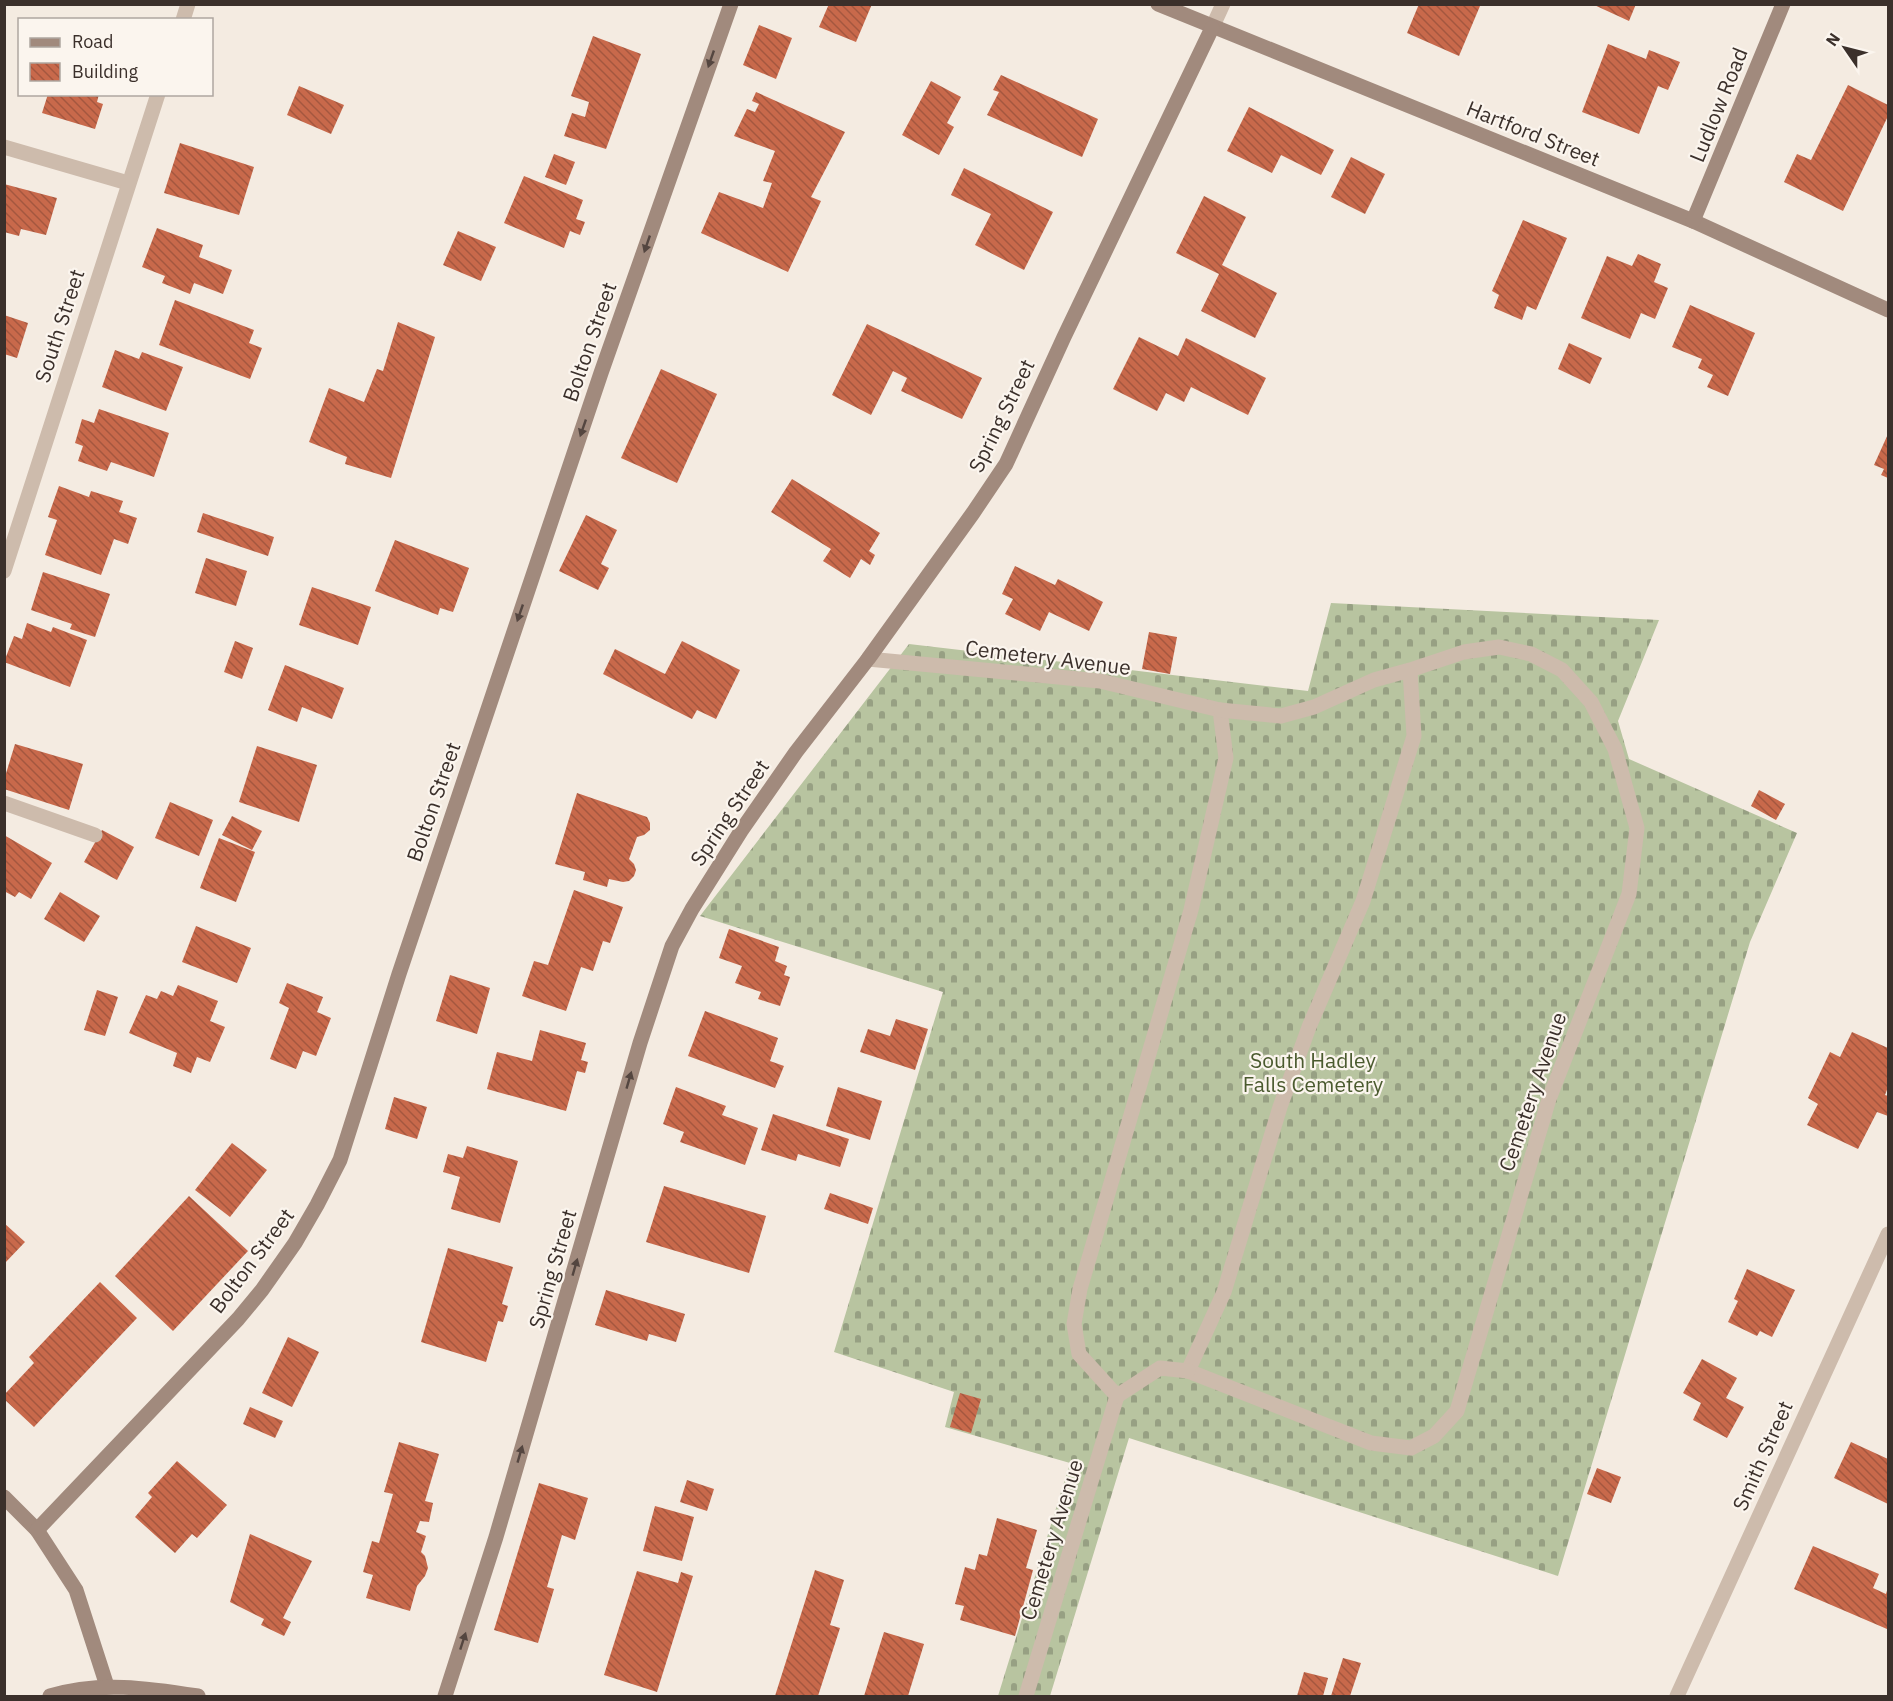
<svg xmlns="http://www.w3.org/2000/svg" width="1893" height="1701" font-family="'IBM Plex Sans',sans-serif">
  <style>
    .cemetery { fill: url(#cemetery-stones) }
    .building { fill: url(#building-back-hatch) }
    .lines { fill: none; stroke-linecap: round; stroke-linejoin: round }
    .lane { stroke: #cdbbac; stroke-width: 15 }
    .street { stroke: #cdbbac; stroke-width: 15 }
    .secondary { stroke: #a18a7d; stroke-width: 15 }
    .oneway { fill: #544640 }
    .labels { text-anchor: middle; stroke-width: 4.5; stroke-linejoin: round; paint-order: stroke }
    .street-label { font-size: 21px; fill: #3b302b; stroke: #fbf5ee }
    .park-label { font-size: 21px; fill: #4a5a2e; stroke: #fbf5ee }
  </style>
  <defs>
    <pattern id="cemetery-stones" width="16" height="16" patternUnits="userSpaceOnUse" patternTransform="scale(1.5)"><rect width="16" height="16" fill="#b8c4a0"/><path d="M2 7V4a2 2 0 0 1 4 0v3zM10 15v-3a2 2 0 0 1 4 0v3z" fill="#97a083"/></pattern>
    <pattern id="building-back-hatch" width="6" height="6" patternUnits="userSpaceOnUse" patternTransform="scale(1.5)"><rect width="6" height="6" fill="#c8694b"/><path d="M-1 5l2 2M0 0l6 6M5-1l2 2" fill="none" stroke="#a4573f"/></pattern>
  </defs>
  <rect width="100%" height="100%" fill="#f4ebe1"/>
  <polygon class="cemetery" points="1331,603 1659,620 1618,721 1629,759 1797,833 1750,942 1558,1576 1129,1438 1050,1696 998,1696 1070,1463 945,1427 954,1392 834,1352 943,992 700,916 909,644 1308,691"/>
  <g class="building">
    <polygon points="829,4 872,4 856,42 819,27"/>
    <polygon points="1419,4 1480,6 1459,56 1407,33"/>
    <polygon points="1592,4 1636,4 1629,21"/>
    <polygon points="759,25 792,38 776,79 743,65"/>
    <polygon points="593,36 641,54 606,149 564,136 572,113 585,117 589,102 571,96"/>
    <polygon points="1608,44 1646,59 1649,50 1680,62 1668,90 1658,86 1639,134 1582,112"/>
    <polygon points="1001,75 1098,119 1082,157 987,115 999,92 993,90"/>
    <polygon points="931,81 961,97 947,123 954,127 939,155 902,135"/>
    <polygon points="1848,85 1888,105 1888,116 1843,211 1784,182 1797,154 1811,160"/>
    <polygon points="299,86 344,105 331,134 287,115"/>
    <polygon points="756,92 845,132 811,197 821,201 788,272 701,233 719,192 763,208 772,183 763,181 775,151 734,136 747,109 755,112 759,104 752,101"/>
    <polygon points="48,94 99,94 97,102 103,104 95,129 42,113"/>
    <polygon points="1249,107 1334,150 1321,175 1281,155 1272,173 1227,151"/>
    <polygon points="180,143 254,167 239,215 164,193"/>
    <polygon points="554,154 575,162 566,185 545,177"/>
    <polygon points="1351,157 1385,174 1365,214 1331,197"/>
    <polygon points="964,168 1053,212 1024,270 975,245 991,214 951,195"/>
    <polygon points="524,176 583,200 576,219 585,222 580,235 570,231 564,248 504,223"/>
    <polygon points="4,184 57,198 46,235 21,229 19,236 4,232"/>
    <polygon points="1204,196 1246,217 1222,265 1277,293 1255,338 1201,311 1219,274 1176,253"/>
    <polygon points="1523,220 1567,238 1536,310 1527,306 1522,320 1494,308 1499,295 1492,291"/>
    <polygon points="157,228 203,245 199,257 232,270 223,294 194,283 190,294 162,283 165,276 142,267"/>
    <polygon points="458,231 496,247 481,281 443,265"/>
    <polygon points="1638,254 1661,264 1654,282 1668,288 1655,319 1641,313 1630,339 1581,318 1607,256 1632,266"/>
    <polygon points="175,300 254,330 249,343 262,348 250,379 159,345"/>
    <polygon points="1690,305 1755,333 1728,396 1707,387 1713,375 1698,368 1702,359 1672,347"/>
    <polygon points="4,315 28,323 17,358 4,354"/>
    <polygon points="398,322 435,337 391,478 345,464 347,457 309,442 329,388 364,402 377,369 383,371"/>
    <polygon points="867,324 982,378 962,419 901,391 907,378 893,371 871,415 832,395"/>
    <polygon points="1139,337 1178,356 1186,338 1266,378 1248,415 1191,387 1184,402 1166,393 1157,411 1113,389"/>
    <polygon points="1569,343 1602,358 1590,384 1558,369"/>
    <polygon points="115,350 139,359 142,352 183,367 166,411 102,387"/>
    <polygon points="661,369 717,394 677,483 621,458"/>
    <polygon points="99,409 169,433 154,477 111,462 107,471 78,461 83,446 75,443 82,419 94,423"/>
    <polygon points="1888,434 1888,478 1881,475 1884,469 1874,465"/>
    <polygon points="792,479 880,533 869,551 875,555 870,565 861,559 850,578 823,561 831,549 771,512"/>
    <polygon points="59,486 89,497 91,491 123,501 119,512 137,518 128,544 114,539 101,575 45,555 57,520 48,517"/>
    <polygon points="203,513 274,537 268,556 197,532"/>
    <polygon points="586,515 617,530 601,564 609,568 598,590 559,571"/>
    <polygon points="395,540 469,568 453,612 440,608 438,615 375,591"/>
    <polygon points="206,558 247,571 236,606 195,593"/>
    <polygon points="1015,566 1055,585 1058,579 1103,602 1089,631 1049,612 1040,631 1005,614 1013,599 1002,594"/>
    <polygon points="43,572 110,594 95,637 70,629 72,624 31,610"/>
    <polygon points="312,587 371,607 358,645 299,625"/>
    <polygon points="27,623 51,632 53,627 87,640 70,687 4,662 14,636 22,639"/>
    <polygon points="1149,632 1177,637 1170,674 1142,669"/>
    <polygon points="235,641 253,648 242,679 224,672"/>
    <polygon points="682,641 740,670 716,719 697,710 692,719 603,674 615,649 665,674"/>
    <polygon points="285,665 344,688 332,719 302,707 297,722 268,710"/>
    <polygon points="15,744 83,764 69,810 4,789 4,780"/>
    <polygon points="257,746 317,765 299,822 239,802"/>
    <polygon points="1759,790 1785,804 1776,820 1751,806"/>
    <polygon points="577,793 647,817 650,823 650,830 644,835 637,837 629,859 634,864 636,870 634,876 629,881 623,882 609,879 607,887 583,880 585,872 555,864"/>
    <polygon points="170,802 213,820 199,856 155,838"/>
    <polygon points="232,816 262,831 252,850 222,835"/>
    <polygon points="102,830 134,847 117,880 84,862"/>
    <polygon points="4,835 52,863 31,899 19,892 15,897 4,891"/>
    <polygon points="219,838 255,852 236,902 200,888"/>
    <polygon points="574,890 623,907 610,943 603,941 593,971 581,967 566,1011 522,996 534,961 548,965"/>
    <polygon points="60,892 100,916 84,942 44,919"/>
    <polygon points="196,926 251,948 237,983 182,962"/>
    <polygon points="729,929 779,947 775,961 787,966 784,975 790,977 780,1006 758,999 761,992 735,983 742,966 719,958"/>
    <polygon points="450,975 490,988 477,1034 436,1021"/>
    <polygon points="287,983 323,997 317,1012 331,1018 316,1056 303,1051 296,1069 270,1059 289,1008 279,1003"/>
    <polygon points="178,985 218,1001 210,1021 225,1027 210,1062 197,1057 191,1073 173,1066 177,1053 129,1033 146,995 157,999 161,991 173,996"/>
    <polygon points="97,990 118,997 105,1036 84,1030"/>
    <polygon points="705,1011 778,1038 770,1061 784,1066 775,1088 688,1056"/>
    <polygon points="896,1019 928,1029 915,1070 860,1052 868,1029 890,1036"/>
    <polygon points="540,1030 586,1043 581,1060 588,1062 585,1073 577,1071 566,1111 487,1089 497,1052 532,1061"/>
    <polygon points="1852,1032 1888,1048 1888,1087 1885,1095 1888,1096 1888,1116 1877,1112 1858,1149 1807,1125 1818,1104 1808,1098 1830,1052 1840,1057"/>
    <polygon points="676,1087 726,1106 722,1115 758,1128 745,1165 680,1142 684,1132 663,1124"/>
    <polygon points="838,1087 882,1101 870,1140 826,1126"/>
    <polygon points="394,1097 427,1107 417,1139 385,1129"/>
    <polygon points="773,1114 849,1139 840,1167 798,1154 796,1161 761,1150"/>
    <polygon points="232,1143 267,1170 230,1217 195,1190"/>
    <polygon points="467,1146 518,1161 500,1223 451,1209 460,1177 443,1172 448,1154 463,1158"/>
    <polygon points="664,1186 766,1216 749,1273 646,1242"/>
    <polygon points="830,1193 873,1208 868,1224 824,1209"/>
    <polygon points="189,1196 248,1251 173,1331 115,1276"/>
    <polygon points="4,1223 25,1242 4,1264"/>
    <polygon points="448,1248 513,1267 502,1304 508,1306 503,1322 498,1321 486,1362 421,1342"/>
    <polygon points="1747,1269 1795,1290 1772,1337 1760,1331 1757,1336 1728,1322 1738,1301 1734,1299"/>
    <polygon points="100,1282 137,1318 34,1427 4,1399 4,1395 34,1363 29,1357"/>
    <polygon points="606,1290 685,1314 676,1342 649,1334 647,1341 595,1325"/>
    <polygon points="288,1337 319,1352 292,1407 262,1393"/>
    <polygon points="1702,1359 1737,1378 1726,1398 1744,1407 1727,1438 1693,1420 1701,1403 1683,1393"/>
    <polygon points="960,1393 981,1399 971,1433 950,1427"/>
    <polygon points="250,1407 283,1421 275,1438 243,1424"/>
    <polygon points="399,1442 439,1454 425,1501 433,1503 429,1522 420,1521 416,1532 426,1536 421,1552 425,1556 428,1568 425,1576 417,1586 410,1611 366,1598 373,1575 363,1572 372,1541 379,1543 393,1494 384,1492"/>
    <polygon points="1851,1442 1888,1459 1888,1504 1834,1478"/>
    <polygon points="177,1461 227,1505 197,1538 192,1534 175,1553 135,1517 152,1497 148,1493"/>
    <polygon points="1597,1468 1621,1477 1611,1503 1587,1494"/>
    <polygon points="687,1480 714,1489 707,1511 680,1502"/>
    <polygon points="539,1483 588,1498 575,1540 562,1535 547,1587 554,1589 538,1643 494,1630"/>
    <polygon points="655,1506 694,1517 682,1561 643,1551"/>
    <polygon points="997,1518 1037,1530 1026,1568 1033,1570 1015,1636 960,1620 964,1606 955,1604 965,1567 975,1570 979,1554 987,1556"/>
    <polygon points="250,1534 312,1561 283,1618 291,1622 284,1636 261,1625 264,1619 230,1602"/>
    <polygon points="1813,1546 1879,1574 1873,1588 1886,1594 1888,1587 1887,1629 1794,1589"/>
    <polygon points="815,1570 844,1580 830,1625 840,1628 818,1696 775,1696"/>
    <polygon points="637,1571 678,1583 681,1572 693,1576 657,1692 604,1675"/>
    <polygon points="884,1632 924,1644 908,1696 864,1696"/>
    <polygon points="1343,1658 1361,1663 1350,1696 1331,1696"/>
    <polygon points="1304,1672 1328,1678 1323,1696 1297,1696"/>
  </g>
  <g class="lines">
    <g class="lane">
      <polyline points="868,659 1100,681 1220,710 1226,758 1191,910 1080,1289 1074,1324 1079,1354 1117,1396 1026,1696"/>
      <polyline points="1220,710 1281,716 1314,707 1374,680 1410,670 1414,736 1363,901 1309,1027 1280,1107 1224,1292 1188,1371 1371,1443 1411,1448 1434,1436 1457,1411 1549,1099 1629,894 1637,828 1615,749 1591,702 1562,670 1531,654 1499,647 1464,652 1410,670"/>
      <polyline points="4,803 95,835"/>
      <polyline points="1117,1396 1160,1368 1188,1371"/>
    </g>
    <g class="street">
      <polyline points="183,20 188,4"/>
      <polyline points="1212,28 1223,4"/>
      <polyline points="4,147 128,183"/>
      <polyline points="4,571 158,94"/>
      <polyline points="1677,1696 1888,1234"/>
    </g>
    <g class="secondary">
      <polyline points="1158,4 1693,221 1888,310"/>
      <polyline points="1693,221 1783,4"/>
      <polyline points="4,1497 37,1530 76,1590 107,1686"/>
      <polyline points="37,1530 238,1319 262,1290 295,1243 317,1205 340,1160 399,974 525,599 601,373 731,4"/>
      <path d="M 50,1696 C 99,1681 148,1688 198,1696"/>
      <polyline points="445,1696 496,1537 640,1043 672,946 692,909 741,831 796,752 868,659 973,513 1006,464 1064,337 1212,28"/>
    </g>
  </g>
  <defs><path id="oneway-solid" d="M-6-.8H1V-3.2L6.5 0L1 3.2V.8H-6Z" transform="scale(1.5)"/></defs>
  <g class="oneway">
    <use href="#oneway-solid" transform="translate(711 59) rotate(109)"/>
    <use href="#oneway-solid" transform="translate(647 244) rotate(109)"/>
    <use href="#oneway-solid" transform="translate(583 428) rotate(109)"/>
    <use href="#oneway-solid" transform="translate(520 613) rotate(109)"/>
    <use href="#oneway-solid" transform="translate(629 1080) rotate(-74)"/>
    <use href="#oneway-solid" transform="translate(575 1267) rotate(-74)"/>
    <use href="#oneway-solid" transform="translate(520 1454) rotate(-74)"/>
    <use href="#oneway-solid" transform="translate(463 1641) rotate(-72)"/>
  </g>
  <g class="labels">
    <g class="street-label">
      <text transform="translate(1719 105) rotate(-68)" y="7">Ludlow Road</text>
      <text transform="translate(1533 134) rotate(22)" y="7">Hartford Street</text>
      <text transform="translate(60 326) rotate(-72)" y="7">South Street</text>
      <text transform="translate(590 342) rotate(-71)" y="7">Bolton Street</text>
      <text transform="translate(1002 416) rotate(-64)" y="7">Spring Street</text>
      <text transform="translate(1048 658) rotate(7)" y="7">Cemetery Avenue</text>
      <text transform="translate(434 802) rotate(-71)" y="7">Bolton Street</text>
      <text transform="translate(730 813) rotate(-56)" y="7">Spring Street</text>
      <text transform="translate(1533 1092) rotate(-71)" y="7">Cemetery Avenue</text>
      <text transform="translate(252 1261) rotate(-53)" y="7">Bolton Street</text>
      <text transform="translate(553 1269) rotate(-74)" y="7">Spring Street</text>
      <text transform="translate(1763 1456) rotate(-66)" y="7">Smith Street</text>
      <text transform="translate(1052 1540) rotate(-73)" y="7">Cemetery Avenue</text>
    </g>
    <g class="park-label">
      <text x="1313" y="1068">South Hadley<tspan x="1313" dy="24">Falls Cemetery</tspan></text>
    </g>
  </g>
  <rect width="1893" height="1701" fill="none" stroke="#3b302b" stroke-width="12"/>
  <rect x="18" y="18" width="195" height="78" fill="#fbf5ee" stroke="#aea6a0" stroke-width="1.5"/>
  <rect x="30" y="38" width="30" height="9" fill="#a18a7d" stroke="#aea6a0" stroke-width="1.5"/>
  <text x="72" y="48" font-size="18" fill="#3b302b">Road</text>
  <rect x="30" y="63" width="30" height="18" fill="url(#building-back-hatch)" stroke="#aea6a0" stroke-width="1.5"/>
  <text x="72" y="78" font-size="18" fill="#3b302b">Building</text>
  <g transform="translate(1845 48) rotate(305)" stroke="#fbf5ee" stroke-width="4.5" paint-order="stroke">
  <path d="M0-4.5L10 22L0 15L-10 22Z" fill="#3b302b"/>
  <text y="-9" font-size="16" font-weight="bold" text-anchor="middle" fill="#3b302b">N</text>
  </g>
</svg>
